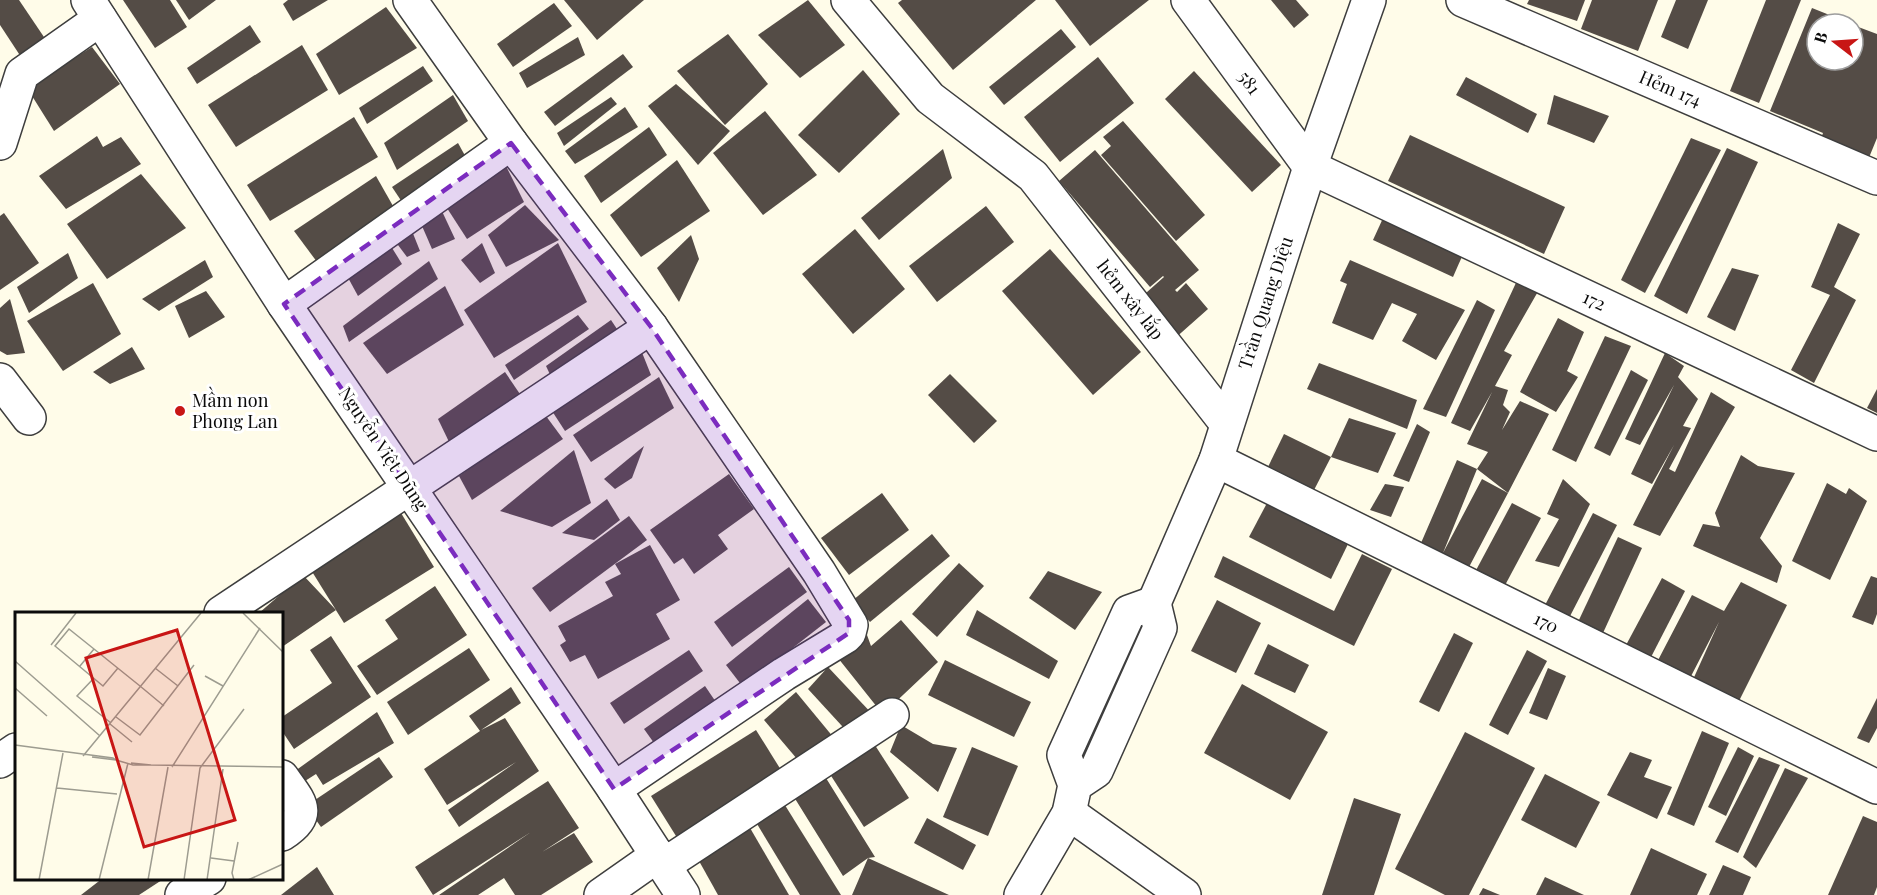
<svg xmlns="http://www.w3.org/2000/svg" width="1877" height="895" font-family="'Playfair Display',serif">
  <style>
    .building { fill: #544c46 }
    .lines { fill: none; stroke-linecap: round; stroke-linejoin: round }
    .minor-casing { stroke: #3e3e3e; stroke-width: 36 }
    .minor { stroke: #fff; stroke-width: 33 }
    .marked { fill: #7b2cbf; fill-opacity: 0.2; stroke: #7b2cbf; stroke-width: 4.5; stroke-dasharray: 12 8; stroke-linejoin: round }
    .poi-dot { fill: #c81615; stroke: #fff; stroke-width: 2 }
    .labels { text-anchor: middle; stroke-width: 6; stroke-linejoin: round; paint-order: stroke }
    .street-label { font-size: 18px; fill: #0b0b0b; stroke: #fff }
    .poi-label { font-size: 18px; fill: #0b0b0b; stroke: #fff; text-anchor: start }
    .inset-road { fill: none; stroke: #9d9c90; stroke-width: 1.5 }
    .view { fill: #c81615; fill-opacity: 0.15; stroke: #c81615; stroke-width: 3 }
    .inset-edge { fill: none; stroke: #0b0b0b; stroke-width: 3 }
  </style>
  <rect width="100%" height="100%" fill="#fffce9"/>
  <g class="building">
    <polygon points="0,0 19,0 48,43 23,60 0,25"/>
    <polygon points="123,0 170,0 187,27 155,48"/>
    <polygon points="176,0 216,0 189,20"/>
    <polygon points="288,0 328,0 293,21 283,4"/>
    <polygon points="564,0 644,0 597,40"/>
    <polygon points="808,0 845,45 800,78 758,35"/>
    <polygon points="902,0 1036,0 953,70 898,3"/>
    <polygon points="1055,0 1149,0 1090,46"/>
    <polygon points="1271,0 1296,0 1309,15 1294,28"/>
    <polygon points="1529,0 1585,0 1577,21 1527,4"/>
    <polygon points="1592,0 1658,0 1638,51 1581,29"/>
    <polygon points="1676,0 1708,0 1688,49 1661,37"/>
    <polygon points="1766,0 1801,0 1759,103 1730,91"/>
    <polygon points="554,3 572,26 513,67 497,44"/>
    <polygon points="386,7 417,48 339,95 316,54"/>
    <polygon points="1812,8 1852,24 1817,24 1817,60 1853,60 1853,25 1877,34 1877,138 1868,160 1820,141 1823,133 1770,111"/>
    <polygon points="250,25 261,42 197,84 187,68"/>
    <polygon points="1061,29 1076,47 1004,105 989,87"/>
    <polygon points="728,34 768,84 725,125 677,71"/>
    <polygon points="578,37 585,55 527,88 519,73"/>
    <polygon points="302,45 328,90 236,147 208,105"/>
    <polygon points="92,47 120,84 54,131 27,88"/>
    <polygon points="623,54 633,67 555,126 544,112"/>
    <polygon points="1098,57 1134,103 1060,162 1024,117"/>
    <polygon points="423,66 433,81 367,124 359,108"/>
    <polygon points="863,70 900,114 839,173 798,135"/>
    <polygon points="1194,71 1281,165 1252,192 1165,99"/>
    <polygon points="1466,77 1537,114 1528,133 1456,95"/>
    <polygon points="676,84 730,131 698,165 648,106"/>
    <polygon points="453,95 468,121 397,170 384,143"/>
    <polygon points="1554,95 1609,116 1594,143 1547,124"/>
    <polygon points="611,97 617,104 564,146 557,133"/>
    <polygon points="625,107 638,127 575,164 565,151"/>
    <polygon points="765,111 817,175 763,215 713,153"/>
    <polygon points="354,117 378,157 270,221 247,185"/>
    <polygon points="1123,121 1205,215 1176,241 1101,155 1111,146 1103,137"/>
    <polygon points="649,127 667,155 601,203 584,176"/>
    <polygon points="1410,135 1565,207 1544,254 1388,181"/>
    <polygon points="97,136 103,147 121,137 141,164 66,209 39,176"/>
    <polygon points="1691,138 1721,150 1645,293 1621,280"/>
    <polygon points="458,143 468,161 404,205 392,187"/>
    <polygon points="1727,148 1758,162 1687,314 1654,296"/>
    <polygon points="943,149 952,178 879,240 861,218"/>
    <polygon points="1095,150 1199,270 1175,290 1177,292 1186,283 1208,309 1173,340 1138,300 1164,277 1163,276 1150,287 1059,181"/>
    <polygon points="677,160 710,211 641,257 610,215"/>
    <polygon points="505,164 524,202 467,239 445,205"/>
    <polygon points="141,174 186,228 107,279 67,224"/>
    <polygon points="376,176 397,213 320,266 294,231"/>
    <polygon points="525,205 559,240 506,267 488,235"/>
    <polygon points="986,206 1014,242 937,302 909,266"/>
    <polygon points="440,207 455,239 432,249 419,219"/>
    <polygon points="4,213 39,263 0,290 0,216"/>
    <polygon points="1384,216 1464,252 1453,277 1373,240"/>
    <polygon points="1838,223 1860,234 1834,287 1856,300 1814,383 1791,370 1830,295 1811,287"/>
    <polygon points="855,229 905,289 853,334 802,274"/>
    <polygon points="412,231 420,251 407,257 395,241"/>
    <polygon points="691,235 699,259 679,302 657,268"/>
    <polygon points="389,243 402,264 358,296 346,274"/>
    <polygon points="482,243 495,273 480,283 461,260"/>
    <polygon points="558,243 587,302 494,358 464,310"/>
    <polygon points="1050,249 1141,352 1093,395 1002,291"/>
    <polygon points="68,253 78,278 29,313 17,287"/>
    <polygon points="205,260 213,277 159,311 142,299"/>
    <polygon points="1350,260 1465,310 1436,360 1402,341 1417,314 1392,303 1373,340 1332,323 1347,284 1340,281"/>
    <polygon points="429,261 438,279 349,342 343,326"/>
    <polygon points="1732,268 1759,275 1735,331 1707,317"/>
    <polygon points="1521,272 1544,281 1504,351 1512,355 1495,386 1508,390 1503,405 1510,412 1502,430 1520,401 1549,414 1508,493 1477,469 1488,452 1467,444 1492,392 1470,431 1451,423"/>
    <polygon points="93,283 121,334 63,371 27,321"/>
    <polygon points="445,286 464,325 387,374 363,343"/>
    <polygon points="206,291 225,317 189,338 175,306"/>
    <polygon points="10,299 25,353 7,355 0,351 0,308"/>
    <polygon points="1477,300 1495,310 1446,417 1423,409"/>
    <polygon points="578,315 589,329 514,380 505,365"/>
    <polygon points="1558,318 1584,332 1567,371 1578,377 1556,412 1520,392"/>
    <polygon points="611,320 621,335 554,383 546,366"/>
    <polygon points="1605,336 1631,346 1576,462 1552,450"/>
    <polygon points="132,347 145,369 110,384 93,372"/>
    <polygon points="641,350 651,375 565,431 552,411"/>
    <polygon points="1665,353 1684,366 1678,377 1698,399 1683,426 1691,428 1669,469 1675,472 1711,392 1735,407 1660,536 1633,525 1674,445 1652,484 1631,474 1674,385 1640,445 1625,439"/>
    <polygon points="1319,363 1417,400 1407,429 1307,389"/>
    <polygon points="1631,370 1648,380 1610,456 1594,448"/>
    <polygon points="505,372 524,400 451,446 438,419"/>
    <polygon points="950,374 997,421 974,443 928,395"/>
    <polygon points="659,377 674,408 591,462 573,435"/>
    <polygon points="1877,389 1877,413 1867,408"/>
    <polygon points="546,416 563,439 472,500 459,476"/>
    <polygon points="1349,418 1396,433 1378,473 1331,457"/>
    <polygon points="1417,424 1430,432 1409,482 1393,476"/>
    <polygon points="1284,434 1331,457 1313,492 1267,469"/>
    <polygon points="644,446 632,478 615,489 604,479"/>
    <polygon points="574,450 591,503 552,527 500,511"/>
    <polygon points="1741,455 1758,466 1795,473 1760,538 1782,566 1777,583 1693,546 1703,524 1720,527 1715,513"/>
    <polygon points="1457,460 1477,469 1443,553 1482,479 1508,493 1468,569 1421,543"/>
    <polygon points="729,474 754,509 718,535 728,549 694,574 683,558 674,564 650,530"/>
    <polygon points="1563,479 1590,504 1559,567 1535,561 1559,519 1547,514"/>
    <polygon points="1827,483 1846,494 1849,488 1867,501 1830,580 1792,561"/>
    <polygon points="1385,484 1404,487 1391,517 1370,510"/>
    <polygon points="882,493 909,530 849,575 821,538"/>
    <polygon points="607,499 620,520 594,540 562,533"/>
    <polygon points="1267,503 1348,544 1331,579 1249,537"/>
    <polygon points="1512,503 1541,518 1503,589 1474,574"/>
    <polygon points="401,513 434,567 344,623 311,570"/>
    <polygon points="1593,513 1617,525 1567,622 1543,609"/>
    <polygon points="629,516 647,540 550,612 532,588"/>
    <polygon points="932,534 950,556 870,622 852,601"/>
    <polygon points="1618,537 1642,548 1603,633 1578,622"/>
    <polygon points="650,545 680,600 656,614 670,639 598,679 585,655 570,662 560,645 566,641 558,626 613,596 605,582 621,574 615,564"/>
    <polygon points="1362,554 1392,569 1354,646 1214,577 1223,556 1334,611"/>
    <polygon points="959,563 984,586 937,637 912,614"/>
    <polygon points="789,567 807,592 732,647 714,622"/>
    <polygon points="1048,571 1102,592 1075,630 1029,598"/>
    <polygon points="303,575 336,610 282,647 282,613 259,613"/>
    <polygon points="1871,576 1877,578 1877,614 1873,625 1852,617"/>
    <polygon points="1662,578 1685,591 1649,661 1625,647"/>
    <polygon points="1741,582 1787,605 1736,707 1691,684 1719,622 1688,682 1655,666 1692,595 1724,611"/>
    <polygon points="435,586 467,635 377,695 357,666 398,639 385,620"/>
    <polygon points="808,599 826,622 743,687 726,665"/>
    <polygon points="1217,600 1261,623 1236,673 1191,651"/>
    <polygon points="977,610 1058,661 1049,679 966,635"/>
    <polygon points="901,620 938,662 886,711 881,712 838,658 867,635 871,646"/>
    <polygon points="1454,633 1473,643 1439,712 1419,702"/>
    <polygon points="331,636 371,697 294,749 282,731 282,717 332,683 310,650"/>
    <polygon points="1268,644 1309,665 1295,693 1254,674"/>
    <polygon points="469,648 490,680 408,735 387,702"/>
    <polygon points="689,650 703,671 624,724 610,703"/>
    <polygon points="1527,650 1547,661 1508,735 1489,725"/>
    <polygon points="945,660 1031,702 1014,737 928,695"/>
    <polygon points="828,667 875,717 853,738 808,689"/>
    <polygon points="1548,668 1566,676 1547,720 1529,713"/>
    <polygon points="1242,684 1328,732 1290,800 1204,753"/>
    <polygon points="705,686 720,708 659,750 644,729"/>
    <polygon points="511,687 521,703 481,730 505,718 539,771 459,827 448,810 516,762 447,805 424,769 480,731 469,716"/>
    <polygon points="796,692 834,738 803,766 764,720"/>
    <polygon points="1877,698 1877,728 1869,743 1857,738"/>
    <polygon points="377,712 394,743 323,785 316,774 305,781 295,771"/>
    <polygon points="901,725 933,744 957,748 938,792 890,752"/>
    <polygon points="756,730 786,778 681,844 651,796"/>
    <polygon points="1702,731 1729,743 1694,826 1667,814"/>
    <polygon points="1465,732 1535,768 1469,895 1445,895 1395,869"/>
    <polygon points="871,739 909,798 864,827 826,768"/>
    <polygon points="972,747 1018,766 988,836 943,817"/>
    <polygon points="1738,747 1754,756 1726,816 1708,807"/>
    <polygon points="1630,752 1652,760 1644,777 1672,787 1657,819 1607,795"/>
    <polygon points="379,757 393,777 321,827 306,806"/>
    <polygon points="1759,757 1780,765 1738,853 1715,842"/>
    <polygon points="1785,768 1808,778 1756,868 1743,857"/>
    <polygon points="821,770 875,857 868,858 949,895 852,895 868,858 843,876 789,789"/>
    <polygon points="1545,774 1600,802 1576,848 1521,820"/>
    <polygon points="548,781 579,828 542,852 574,833 593,862 541,895 515,895 504,878 478,895 439,895 531,832 433,895 415,867"/>
    <polygon points="778,794 841,895 800,895 754,819"/>
    <polygon points="1354,798 1401,814 1374,895 1322,895"/>
    <polygon points="1863,816 1877,822 1877,887 1874,895 1828,895"/>
    <polygon points="927,818 976,845 963,870 914,843"/>
    <polygon points="746,821 789,895 718,895 694,852"/>
    <polygon points="1651,848 1707,874 1697,895 1630,895"/>
    <polygon points="1723,865 1751,877 1743,895 1709,895"/>
    <polygon points="317,867 334,895 281,895"/>
    <polygon points="1545,877 1584,895 1536,895"/>
    <polygon points="103,878 165,878 139,895 81,895"/>
    <polygon points="1483,888 1500,895 1479,895"/>
  </g>
  <g class="lines">
    <g class="minor-casing">
      <g id="minor">
        <polyline points="88,0 284,304 614,789 683,895"/>
        <polyline points="410,0 511,143 651,327 819,572 851,625 849,633 845,637 784,674 614,789"/>
        <polyline points="848,0 930,98 1033,176 1227,424"/>
        <polyline points="1188,0 1310,167 1877,434"/>
        <polyline points="1463,0 1877,178"/>
        <polyline points="0,143 22,74 100,19"/>
        <polyline points="284,304 511,143"/>
        <polyline points="0,380 29,418"/>
        <polyline points="1216,460 1877,787"/>
        <polyline points="1154,603 1216,460 1310,167 1369,0"/>
        <polyline points="221,613 651,327"/>
        <polyline points="0,761 16,750"/>
        <path d="M 282,777 C 299,802 314,814 282,834"/>
        <polyline points="1069,813 1184,895"/>
        <polyline points="664,865 892,715"/>
        <polyline points="182,895 209,878"/>
        <polyline points="601,895 658,855"/>
        <polyline points="1021,895 1069,813 1075,785 1064,755 1129,612 1154,603 1160,628 1096,771 1075,785"/>
      </g>
    </g>
    <use href="#minor" class="minor"/>
  </g>
  <path class="marked" d="M 511,143 L 651,327 L 849,620 L 849,633 L 614,789 L 284,304 Z"/>
  <circle class="poi-dot" cx="180" cy="411" r="6"/>
  <g class="labels">
    <g class="street-label">
      <text transform="translate(1249 83) rotate(54)" y="6">581</text>
      <text transform="translate(1670 89) rotate(23)" y="6">Hẻm 174</text>
      <text transform="translate(1130 300) rotate(52)" y="6">hẻm xây lắp</text>
      <text transform="translate(1594 301) rotate(25)" y="6">172</text>
      <text transform="translate(1266 303) rotate(-72)" y="6">Trần Quang Diệu</text>
      <text transform="translate(383 449) rotate(56)" y="6">Nguyễn Việt Dũng</text>
      <text transform="translate(1546 623) rotate(26)" y="6">170</text>
    </g>
    <g class="poi-label">
      <text x="192" y="407">Mầm non<tspan x="192" dy="21">Phong Lan</tspan></text>
    </g>
  </g>
  <g transform="translate(15 612)">
    <rect width="268" height="268" fill="#fffce9"/>
    <path class="inset-road" d="M 228,1 L 268,40M 36,33 L 61,1M 0,49 L 85,124M 65,54 L 79,37M 103,56 L 88,74 L 40,34 L 54,17 L 79,37 L 125,74 L 149,94M 140,56 L 163,74M 190,64 L 208,74M 79,66 L 62,84 L 96,111M 0,76 L 32,104M 101,105 L 125,123 L 179,53M 95,112 L 117,130M 0,133 L 98,146 L 101,148 L 77,145M 68,144 L 186,1M 101,148 L 118,153 L 136,153 L 116,151M 136,153 L 268,155M 157,155 L 245,16M 42,176 L 102,182M 196,246 L 219,249M 24,268 L 48,141M 84,268 L 113,151M 133,268 L 153,155M 169,268 L 185,156 L 229,97M 192,268 L 208,157M 219,268 L 217,261 L 223,230M 233,268 L 268,252"/>
    <path class="view" d="M 162,18 L 220,208 L 129,235 L 71,46 Z"/>
    <rect width="268" height="268" class="inset-edge"/>
  </g>
  <g transform="translate(1835 42) rotate(287)"><circle r="28" fill="#ffffff" stroke="#9d9d9d" stroke-width="1.5"/>
  <path d="M0-4.5L10 22L0 15L-10 22Z" fill="#c81615"/>
  <text y="-9" font-size="16" font-weight="bold" text-anchor="middle" fill="#0b0b0b">B</text>
  </g>
</svg>
